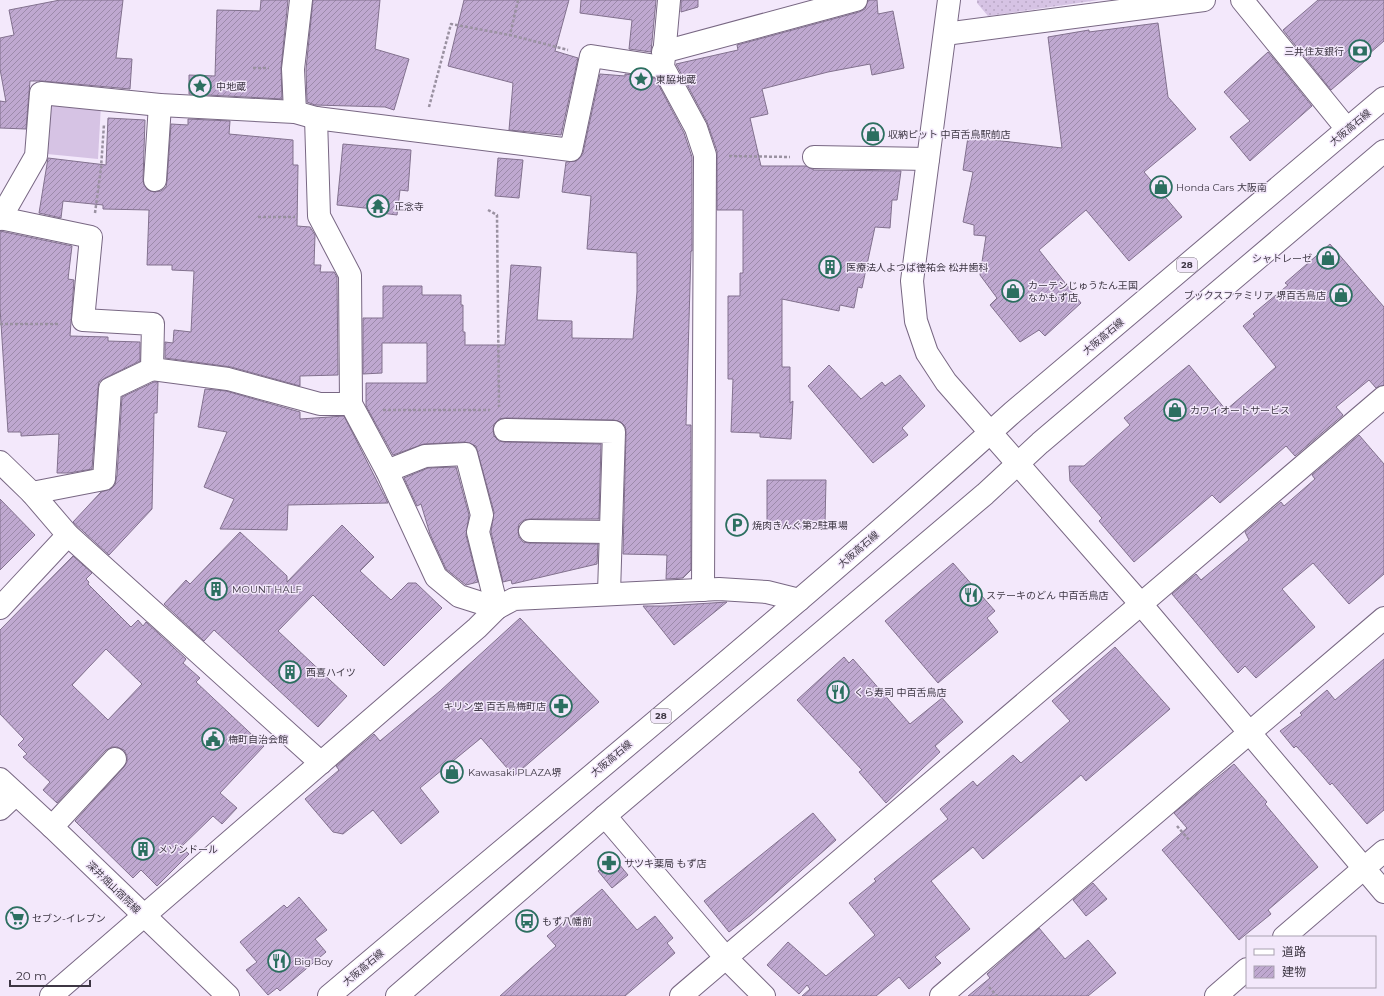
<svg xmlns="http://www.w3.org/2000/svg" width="1384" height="996" font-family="Montserrat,'Noto Sans JP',sans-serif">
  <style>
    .grass { fill: #d6c3e4 }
    .park { fill: url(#park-dots) }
    .building { fill: url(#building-hatch); stroke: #82718e; fill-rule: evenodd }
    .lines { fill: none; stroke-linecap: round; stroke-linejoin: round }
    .minor-casing { stroke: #786783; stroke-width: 24 }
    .major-casing { stroke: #786783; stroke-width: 24 }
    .path { stroke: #9a91a1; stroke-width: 2.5; stroke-dasharray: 3 2; stroke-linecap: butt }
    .minor { stroke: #fff; stroke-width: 22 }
    .major { stroke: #fff; stroke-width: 22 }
    .labels { text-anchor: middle; stroke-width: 3; stroke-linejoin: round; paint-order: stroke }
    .shield { fill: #f3e8fb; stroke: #746b7a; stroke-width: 1 }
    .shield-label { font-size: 9px; font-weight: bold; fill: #3d3643 }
    .poi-label { font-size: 10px; fill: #3d3643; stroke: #f3e8fb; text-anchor: start }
    .street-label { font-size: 10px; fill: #3d3643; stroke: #f3e8fb }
  </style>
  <defs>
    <pattern id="park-dots" width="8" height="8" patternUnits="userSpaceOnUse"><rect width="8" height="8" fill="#d6c3e4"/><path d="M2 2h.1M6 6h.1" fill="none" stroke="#b9a8c5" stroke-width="1.8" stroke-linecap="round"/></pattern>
    <pattern id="building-hatch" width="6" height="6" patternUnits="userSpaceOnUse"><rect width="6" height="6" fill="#bfa8d0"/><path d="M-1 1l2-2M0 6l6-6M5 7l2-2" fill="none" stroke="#9c8aaa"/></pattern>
  </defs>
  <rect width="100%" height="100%" fill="#f3e8fb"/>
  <polygon class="grass" points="50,102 101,105 98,159 47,154"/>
  <polygon class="park" points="977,0 1099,0 988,16 977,3"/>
  <g class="building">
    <polygon points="60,0 123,0 116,58 132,59 130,89 42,81 30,81 26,129 0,128 0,101 6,102 0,69 0,38 14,35 9,10"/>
    <polygon points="261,0 288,0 281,68 282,99 189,94 189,75 215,76 217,10 260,11"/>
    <polygon points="313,0 380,0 375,49 409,59 394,110 385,107 315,105 307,102 306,69"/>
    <polygon points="464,0 569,0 555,51 578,58 561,135 509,130 513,83 448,66"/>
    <polygon points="581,0 656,0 651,52 629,49 632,20 580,13"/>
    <polygon points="681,0 698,0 698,7 681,12"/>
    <polygon points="868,0 877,0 878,14 893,11 904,68 872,75 870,64 828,72 762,89 768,114 750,118 761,166 806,166 814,170 901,171 897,200 892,200 890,228 875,227 862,288 858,287 854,308 840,305 839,311 782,299 782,367 790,367 790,403 793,401 791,439 760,437 760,433 731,432 733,379 728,379 728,296 740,296 740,273 743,273 743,210 717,210 717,151 707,122 676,64 738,50 737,45 859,12 865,9"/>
    <polygon points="1318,0 1384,0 1384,41 1369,54 1371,56 1331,90 1283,30"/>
    <polygon points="1158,23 1168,97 1196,129 1144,172 1182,217 1129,261 1086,210 1039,250 1081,303 1045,336 1039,330 1020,342 990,305 997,298 980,275 986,236 974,235 974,225 963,222 973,172 963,170 968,137 1062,148 1048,37 1089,30 1089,32"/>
    <polygon points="1268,52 1312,106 1250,161 1230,137 1250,121 1224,92"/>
    <polygon points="600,74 625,76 625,74 655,78 684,133 692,157 692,251 691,251 686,425 691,425 691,570 683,578 666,579 667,555 623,554 626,432 625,426 621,422 614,420 505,418 499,419 494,424 493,429 494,436 499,441 504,442 601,444 599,519 530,519 524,520 519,524 518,530 519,537 523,542 529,543 598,544 597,564 512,584 511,580 503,582 491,532 494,512 476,446 465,442 424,444 393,455 366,406 366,383 427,383 427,343 382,343 382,373 363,374 363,318 383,318 383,286 422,286 422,295 461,295 461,305 463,305 463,332 465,332 465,345 505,345 511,265 541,267 537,320 572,321 572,338 633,339 637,292 637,253 587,249 591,196 562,192 566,162 576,161 583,153"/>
    <polygon points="108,118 145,120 143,180 144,185 148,190 154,192 161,191 166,187 167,181 171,124 188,125 188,119 230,121 229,134 293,140 293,165 298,165 297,226 310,227 315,235 314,265 321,265 320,272 334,272 337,277 338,375 300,376 300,386 231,367 165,358 165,342 173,343 174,330 191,332 194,271 172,270 172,265 147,265 149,210 103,209 103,205 63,201 61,218 39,213 48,158 106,165"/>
    <polygon points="343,144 411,150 408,191 400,190 397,215 374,212 374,209 337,205"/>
    <polygon points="498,158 523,160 519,198 495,196"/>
    <polygon points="0,231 72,246 68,279 74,280 70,336 108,337 108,341 140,342 140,361 105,378 99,382 98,388 92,469 69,473 57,473 59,434 21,436 21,432 8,432 0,308"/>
    <polygon points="1330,244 1384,307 1384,385 1376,388 1369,380 1336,407 1343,415 1295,456 1286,446 1220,503 1212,495 1134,562 1099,521 1102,518 1070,481 1069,466 1084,466 1130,425 1124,418 1189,365 1226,410 1276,367 1243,326 1255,316 1253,314 1288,285 1285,283"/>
    <polygon points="829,365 861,399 882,382 885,386 900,375 925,406 902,428 908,435 873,463 808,386"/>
    <polygon points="154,382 158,382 157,413 154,413 152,509 109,555 73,522 101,492 111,489 115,485 117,475 122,397"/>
    <polygon points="205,389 226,391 300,412 300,419 344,416 388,503 288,505 287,530 220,529 234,499 204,487 227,432 198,427"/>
    <polygon points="1359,435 1384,464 1384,574 1349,604 1313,563 1282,589 1315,627 1256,678 1245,666 1238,673 1172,594 1196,574 1201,580 1249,540 1245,532 1281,502 1284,506 1315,479 1312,475"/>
    <polygon points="456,467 469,515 466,535 478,582 466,585 446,569 430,534 421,504 417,506 404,478 428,468"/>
    <polygon points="767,480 826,480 825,524 806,524 806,529 767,528"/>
    <polygon points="0,499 35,535 0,570"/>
    <polygon points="342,525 374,557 360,571 391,600 408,583 416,583 442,608 384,666 313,595 278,631 347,696 318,727 214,630 204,641 164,604 186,580 190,584 240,532 287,576 287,582"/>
    <path d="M 73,556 L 92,573 L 86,579 L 89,582 L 88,584 L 131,627 L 138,620 L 143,626 L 146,622 L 186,659 L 183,663 L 200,678 L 196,682 L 264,746 L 220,793 L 237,808 L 222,824 L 213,816 L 181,847 L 189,854 L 157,886 L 141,870 L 133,878 L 75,821 L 124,767 L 127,762 L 127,756 L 124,750 L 117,747 L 112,747 L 106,750 L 57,803 L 43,790 L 50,782 L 23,757 L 27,754 L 18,745 L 24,739 L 0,714 L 0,630 ZM 106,649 L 142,684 L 108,720 L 72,685 Z"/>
    <polygon points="953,563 995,611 987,618 998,632 938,683 885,621"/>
    <polygon points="727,602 674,645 643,606 665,606"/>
    <polygon points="520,618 599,702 514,776 481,738 420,788 439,812 401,844 373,810 343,834 333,832 305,799 339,770 336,766 374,734 380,741 440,691"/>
    <polygon points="1115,647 1170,709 1086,781 1081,775 983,859 973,847 931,881 970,929 935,957 941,963 909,989 899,977 876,996 802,996 810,989 807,985 799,994 767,965 788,942 826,976 875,935 849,903 876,881 874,879 948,819 940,809 973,781 977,786 1013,755 1021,763 1070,721 1052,701"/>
    <polygon points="844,657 849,663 853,659 910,724 942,698 963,722 935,746 940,752 886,803 859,772 862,770 797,700"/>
    <polygon points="1384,659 1384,810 1367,824 1332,783 1330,785 1307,758 1296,746 1294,748 1280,731 1302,715 1300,713 1327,690 1335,700"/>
    <polygon points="1234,764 1267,802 1265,804 1318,867 1268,910 1271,914 1239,940 1162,850 1187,828 1174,813"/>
    <polygon points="813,813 836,840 751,915 729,932 704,901"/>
    <polygon points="614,858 628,875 612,888 598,871"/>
    <polygon points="1093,883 1107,899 1086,916 1073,900"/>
    <polygon points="602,889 637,930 655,916 673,938 667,943 675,953 625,996 500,996 556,946 547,936"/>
    <polygon points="299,897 327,930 315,939 326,952 280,991 277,988 268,995 246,970 257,962 240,942 284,905 287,908"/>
    <polygon points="1039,928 1065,959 1088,940 1116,973 1088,996 968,996 990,978 987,974"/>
  </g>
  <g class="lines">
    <g class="minor-casing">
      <g id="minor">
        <polyline points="669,0 663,67 696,128 705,155 703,590"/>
        <polyline points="949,0 912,281 916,321 927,353 946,382 1140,603 1384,892"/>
        <polyline points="1242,0 1347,129"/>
        <polyline points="945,34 1204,0"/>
        <polyline points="663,52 856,0"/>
        <polyline points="295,112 293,69 301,0"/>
        <polyline points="316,118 319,216 350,275 351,404 387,471 436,577 459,596 497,608"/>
        <polyline points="814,157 928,159"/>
        <polyline points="155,180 160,105"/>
        <polyline points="0,218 91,237 83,320 153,324 152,369 110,389 104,479 32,493"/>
        <polyline points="0,219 36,156 41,93 160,105 295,112 316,118 571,150 591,56 663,67"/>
        <polyline points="152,369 228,379 320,404 351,404"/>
        <polyline points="505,430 614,432 609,593"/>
        <polyline points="0,462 32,493 68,535 321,763"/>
        <polyline points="387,471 425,456 466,454 482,515 478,532 497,608"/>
        <polyline points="530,531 611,532"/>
        <polyline points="0,608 68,535"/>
        <polyline points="0,809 16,794"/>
        <polyline points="605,816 726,958 764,996"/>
        <polyline points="52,827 115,759"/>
        <polyline points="1284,937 1384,851"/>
        <polyline points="51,996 477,628 497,608 514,599 719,589 767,592 799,600"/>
        <polyline points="681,996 1384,397"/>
        <polyline points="941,996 1384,618"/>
        <polyline points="1216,996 1247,969"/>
      </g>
    </g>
    <g class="major-casing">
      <g id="major">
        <polyline points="0,779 52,827 228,996"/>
        <path d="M 329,996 C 558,802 791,613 1013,412 L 1384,98"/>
        <polyline points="397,996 605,816 985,494 1040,443 1384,151"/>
      </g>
    </g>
    <g class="path">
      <polyline points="518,0 510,35 568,50"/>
      <polyline points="253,68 269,68"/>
      <polyline points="429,107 451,24 510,35"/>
      <polyline points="729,156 790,157"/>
      <polyline points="488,210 497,215 499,407"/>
      <polyline points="95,213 101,168 104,124"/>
      <polyline points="258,217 295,217"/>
      <polyline points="0,324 59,324"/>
      <polyline points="383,410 490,410"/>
      <polyline points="1177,826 1189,840"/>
      <polyline points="989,987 997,996"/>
    </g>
    <use href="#minor" class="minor"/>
    <use href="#major" class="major"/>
  </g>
  <defs>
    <g id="bank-ring" transform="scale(1.15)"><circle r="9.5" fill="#f3e8fb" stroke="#2c6f60" stroke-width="1.5"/><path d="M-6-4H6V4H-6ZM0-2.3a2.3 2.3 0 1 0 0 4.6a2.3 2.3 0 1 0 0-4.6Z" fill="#2c6f60"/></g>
    <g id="sight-ring" transform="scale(1.15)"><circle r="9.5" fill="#f3e8fb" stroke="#2c6f60" stroke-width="1.5"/><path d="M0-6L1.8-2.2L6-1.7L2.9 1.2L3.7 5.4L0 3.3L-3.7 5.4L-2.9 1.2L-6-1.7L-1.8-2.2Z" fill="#2c6f60"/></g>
    <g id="shop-ring" transform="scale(1.15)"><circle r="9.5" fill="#f3e8fb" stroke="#2c6f60" stroke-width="1.5"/><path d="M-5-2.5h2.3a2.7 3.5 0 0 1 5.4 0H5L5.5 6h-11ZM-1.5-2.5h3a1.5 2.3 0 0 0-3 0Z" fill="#2c6f60"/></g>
    <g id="temple-ring" transform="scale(1.15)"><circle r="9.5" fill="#f3e8fb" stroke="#2c6f60" stroke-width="1.5"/><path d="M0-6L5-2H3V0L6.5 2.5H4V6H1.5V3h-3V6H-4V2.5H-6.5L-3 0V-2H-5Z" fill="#2c6f60"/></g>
    <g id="building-ring" transform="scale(1.15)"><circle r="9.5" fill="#f3e8fb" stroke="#2c6f60" stroke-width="1.5"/><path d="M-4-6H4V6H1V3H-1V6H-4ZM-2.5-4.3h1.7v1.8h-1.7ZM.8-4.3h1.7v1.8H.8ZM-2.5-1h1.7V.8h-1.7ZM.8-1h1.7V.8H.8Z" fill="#2c6f60"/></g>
    <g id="parking-ring" transform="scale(1.15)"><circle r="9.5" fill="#f3e8fb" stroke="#2c6f60" stroke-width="1.5"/><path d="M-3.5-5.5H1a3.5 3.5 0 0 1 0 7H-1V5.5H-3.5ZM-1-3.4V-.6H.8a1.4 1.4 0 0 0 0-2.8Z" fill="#2c6f60"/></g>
    <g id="restaurant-ring" transform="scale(1.15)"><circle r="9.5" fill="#f3e8fb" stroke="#2c6f60" stroke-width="1.5"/><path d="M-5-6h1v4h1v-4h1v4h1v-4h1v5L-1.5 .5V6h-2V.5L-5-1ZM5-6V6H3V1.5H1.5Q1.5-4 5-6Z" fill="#2c6f60"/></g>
    <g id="pharmacy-ring" transform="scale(1.15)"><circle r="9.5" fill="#f3e8fb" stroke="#2c6f60" stroke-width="1.5"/><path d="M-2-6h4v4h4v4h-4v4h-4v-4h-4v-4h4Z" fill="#2c6f60"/></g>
    <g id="civic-ring" transform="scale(1.15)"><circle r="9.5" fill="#f3e8fb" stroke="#2c6f60" stroke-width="1.5"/><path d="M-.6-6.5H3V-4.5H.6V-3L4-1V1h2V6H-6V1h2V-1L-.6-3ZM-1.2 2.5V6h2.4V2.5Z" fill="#2c6f60"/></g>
    <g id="supermarket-ring" transform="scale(1.15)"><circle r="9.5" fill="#f3e8fb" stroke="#2c6f60" stroke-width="1.5"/><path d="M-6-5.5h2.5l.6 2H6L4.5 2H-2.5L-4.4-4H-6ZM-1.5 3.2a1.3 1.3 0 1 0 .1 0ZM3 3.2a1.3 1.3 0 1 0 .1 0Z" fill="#2c6f60"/></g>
    <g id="bus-ring" transform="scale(1.15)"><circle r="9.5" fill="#f3e8fb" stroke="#2c6f60" stroke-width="1.5"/><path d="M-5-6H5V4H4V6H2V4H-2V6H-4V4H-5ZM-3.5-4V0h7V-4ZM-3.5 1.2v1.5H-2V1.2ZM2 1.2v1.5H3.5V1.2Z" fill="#2c6f60"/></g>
  </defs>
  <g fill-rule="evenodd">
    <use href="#bank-ring" x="1360" y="51"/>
    <use href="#sight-ring" x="641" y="79"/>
    <use href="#sight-ring" x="200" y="86"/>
    <use href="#shop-ring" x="873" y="134"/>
    <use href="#shop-ring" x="1161" y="187"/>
    <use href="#temple-ring" x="378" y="206"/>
    <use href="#shop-ring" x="1328" y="258"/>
    <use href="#building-ring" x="830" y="267"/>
    <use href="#shop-ring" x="1013" y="291"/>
    <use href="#shop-ring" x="1341" y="295"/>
    <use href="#shop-ring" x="1175" y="410"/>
    <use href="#parking-ring" x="737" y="525"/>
    <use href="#building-ring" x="216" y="589"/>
    <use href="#restaurant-ring" x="971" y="595"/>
    <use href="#building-ring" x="290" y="672"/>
    <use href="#restaurant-ring" x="838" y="692"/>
    <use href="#pharmacy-ring" x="561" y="706"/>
    <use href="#civic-ring" x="213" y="739"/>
    <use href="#shop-ring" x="452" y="772"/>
    <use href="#building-ring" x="143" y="849"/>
    <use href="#pharmacy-ring" x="609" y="863"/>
    <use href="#supermarket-ring" x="17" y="918"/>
    <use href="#bus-ring" x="527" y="921"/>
    <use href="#restaurant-ring" x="279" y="961"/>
  </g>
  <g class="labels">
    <g class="shield">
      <rect x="1177" y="258" width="20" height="14" rx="3"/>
      <rect x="651" y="709" width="20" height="14" rx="3"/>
    </g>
    <g class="shield-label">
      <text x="1187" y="268">28</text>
      <text x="661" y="719">28</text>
    </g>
    <g class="poi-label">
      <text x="1344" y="55" text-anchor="end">三井住友銀行</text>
      <text x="656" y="83">東脇地蔵</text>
      <text x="216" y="90">中地蔵</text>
      <text x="888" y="138">収納ピット 中百舌鳥駅前店</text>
      <text x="1176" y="191">Honda Cars 大阪南</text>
      <text x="394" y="210">正念寺</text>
      <text x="1312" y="262" text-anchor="end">シャトレーゼ</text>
      <text x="846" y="271">医療法人よつば徳祐会 松井歯科</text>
      <text x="1028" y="289">カーテンじゅうたん王国<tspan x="1028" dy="12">なかもず店</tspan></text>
      <text x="1326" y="299" text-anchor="end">ブックスファミリア 堺百舌鳥店</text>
      <text x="1190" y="414">カワイオートサービス</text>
      <text x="752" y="529">焼肉きんぐ第2駐車場</text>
      <text x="232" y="593">MOUNT HALF</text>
      <text x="986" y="599">ステーキのどん 中百舌鳥店</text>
      <text x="306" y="676">西喜ハイツ</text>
      <text x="854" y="696">くら寿司 中百舌鳥店</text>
      <text x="546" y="710" text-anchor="end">キリン堂 百舌鳥梅町店</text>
      <text x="228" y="743">梅町自治会館</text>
      <text x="468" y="776">Kawasaki PLAZA堺</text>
      <text x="158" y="853">メゾンドール</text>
      <text x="624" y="867">サツキ薬局 もず店</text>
      <text x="32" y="922">セブン-イレブン</text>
      <text x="542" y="925">もず八幡前</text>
      <text x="294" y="965">Big Boy</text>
    </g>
    <g class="street-label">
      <text transform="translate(1350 127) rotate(-40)" y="4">大阪高石線</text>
      <text transform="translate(1103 336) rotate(-40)" y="4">大阪高石線</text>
      <text transform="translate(858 549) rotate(-41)" y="4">大阪高石線</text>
      <text transform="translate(611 758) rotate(-40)" y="4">大阪高石線</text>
      <text transform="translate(114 887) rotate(44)" y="4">深井畑山宿院線</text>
      <text transform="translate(363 967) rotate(-40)" y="4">大阪高石線</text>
    </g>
  </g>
  <rect x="1246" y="936" width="130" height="52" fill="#f3e8fb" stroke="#aaa1b1"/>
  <rect x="1254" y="949" width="20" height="6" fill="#ffffff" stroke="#aaa1b1"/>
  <text x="1282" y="956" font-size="12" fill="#3d3643">道路</text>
  <rect x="1254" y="966" width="20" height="12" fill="url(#building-hatch)" stroke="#aaa1b1"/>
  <text x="1282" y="976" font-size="12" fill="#3d3643">建物</text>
  <path d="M10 980v6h80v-6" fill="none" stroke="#3d3643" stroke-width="2"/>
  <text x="16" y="980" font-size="12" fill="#3d3643" stroke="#f3e8fb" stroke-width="3" paint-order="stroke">20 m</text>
</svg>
